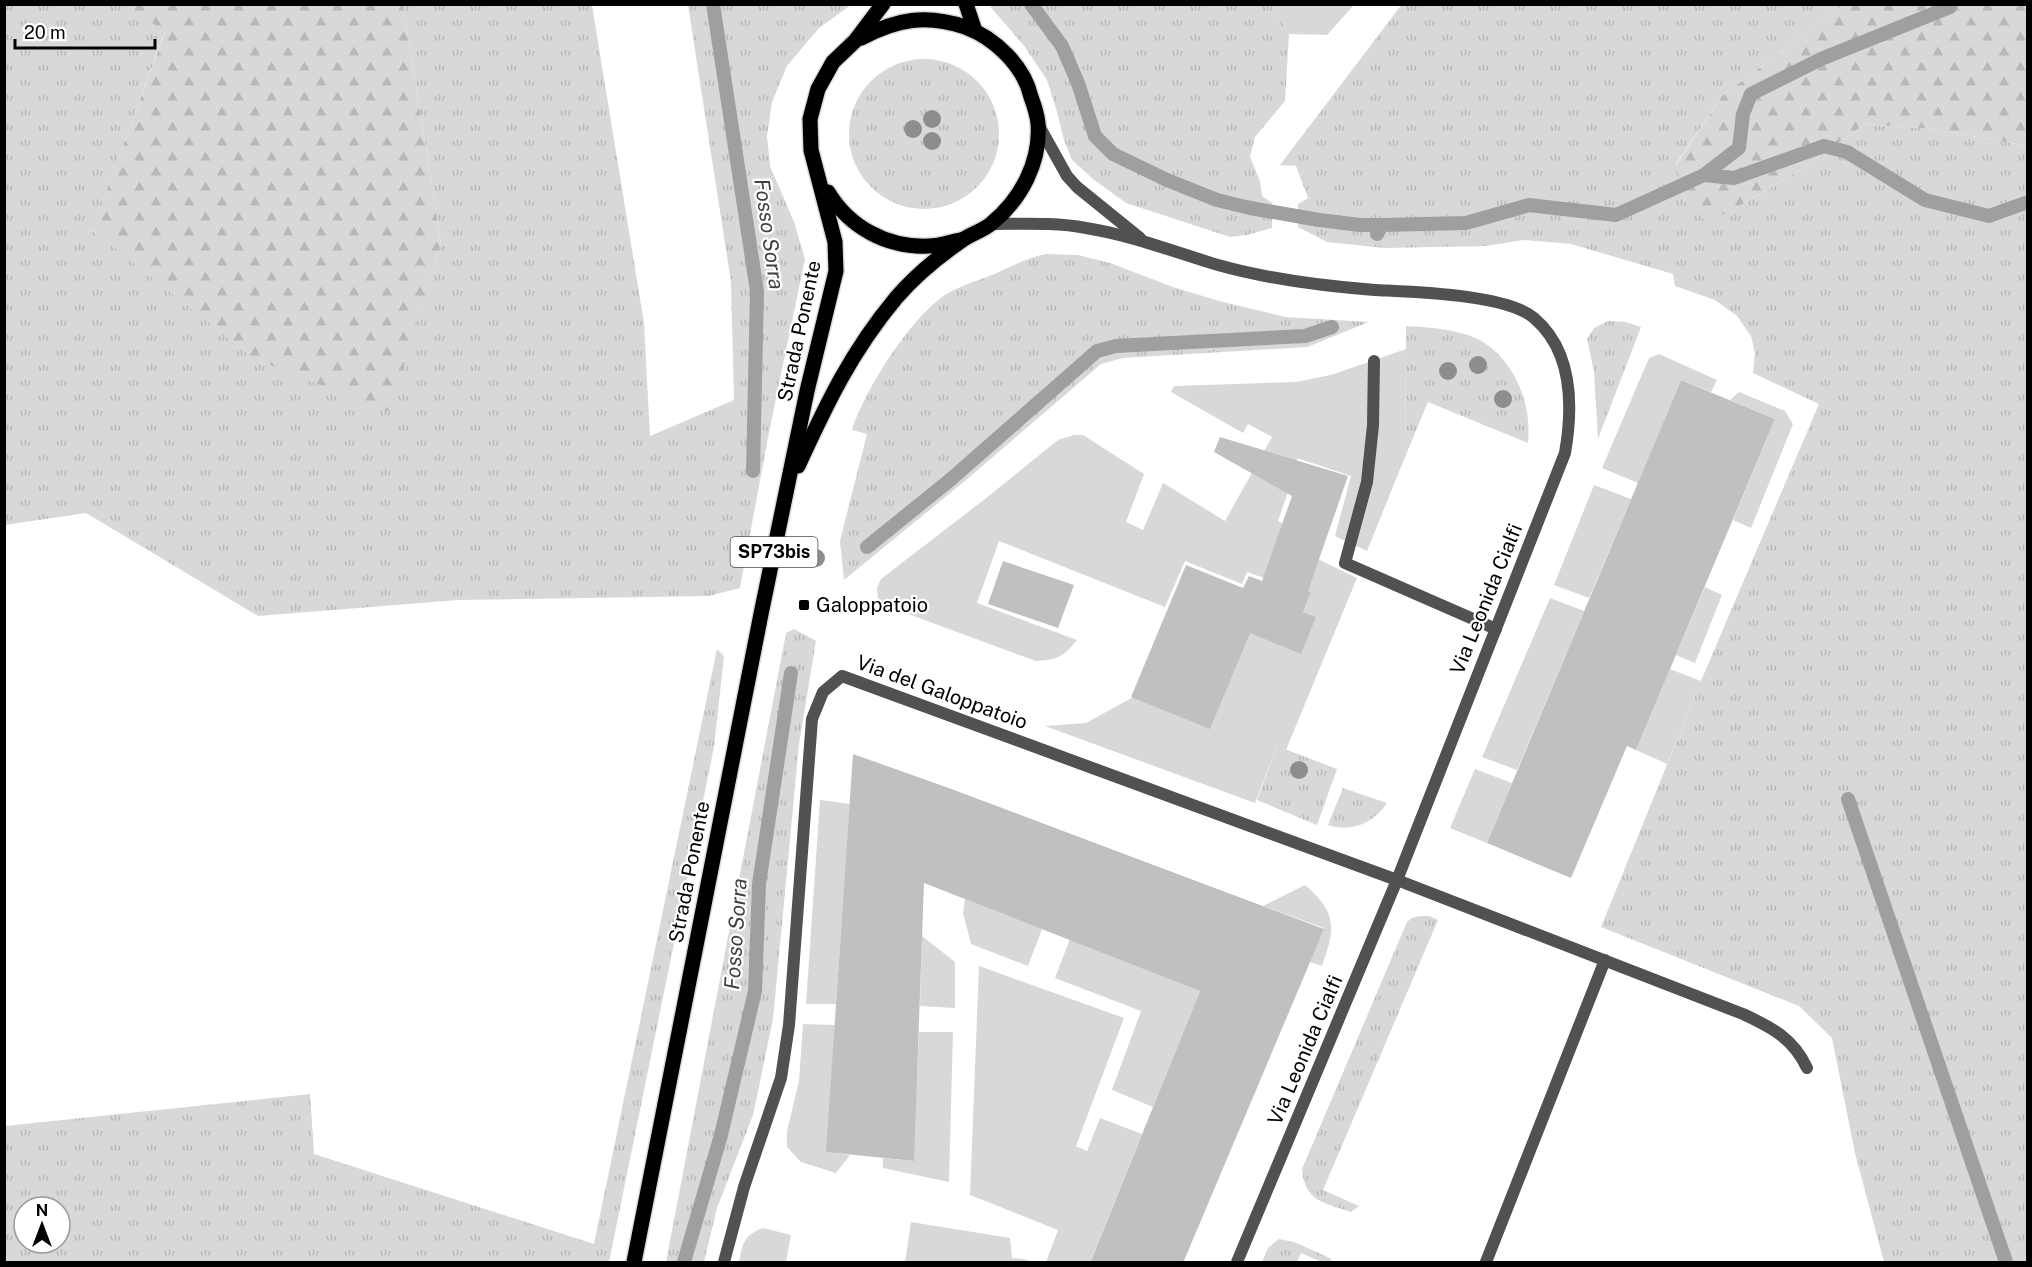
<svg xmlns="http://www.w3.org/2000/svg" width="2032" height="1267" font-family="'Public Sans',sans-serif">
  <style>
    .grass { fill: url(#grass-tufts); fill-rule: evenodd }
    .forest { fill: url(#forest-firs) }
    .garden { fill: #d8d8d8 }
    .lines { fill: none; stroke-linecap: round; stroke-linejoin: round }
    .stream { stroke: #9f9f9f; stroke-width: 14 }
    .building { fill: #c0c0c0 }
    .primary-casing { stroke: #dbdbdb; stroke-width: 18 }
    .lane { stroke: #515151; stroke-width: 12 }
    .street { stroke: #515151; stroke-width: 12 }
    .primary { stroke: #000; stroke-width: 15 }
    .tree { fill: #8d8d8d }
    .poi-dot { fill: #000; stroke: #fff; stroke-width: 2 }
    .labels { text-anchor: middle; stroke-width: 4.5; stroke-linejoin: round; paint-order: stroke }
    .shield { fill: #fff; stroke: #4c4c4c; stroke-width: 1.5 }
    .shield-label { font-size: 18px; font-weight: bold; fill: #000 }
    .street-label { font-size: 20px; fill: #000; stroke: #fff }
    .poi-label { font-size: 20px; fill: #000; stroke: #fff; text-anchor: start }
    .water-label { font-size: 21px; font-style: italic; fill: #404040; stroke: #fff }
  </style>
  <defs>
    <pattern id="grass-tufts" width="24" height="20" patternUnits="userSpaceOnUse" patternTransform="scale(1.5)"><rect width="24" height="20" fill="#d8d8d8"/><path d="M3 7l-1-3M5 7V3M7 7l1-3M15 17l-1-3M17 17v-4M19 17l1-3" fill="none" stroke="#b8b8b8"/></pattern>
    <pattern id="forest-firs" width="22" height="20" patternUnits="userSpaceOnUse" patternTransform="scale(1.5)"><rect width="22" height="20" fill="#d8d8d8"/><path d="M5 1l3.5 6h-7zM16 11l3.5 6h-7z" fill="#b8b8b8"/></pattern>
  </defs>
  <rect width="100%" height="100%" fill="#fff"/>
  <g class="grass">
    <polygon points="1402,4 1843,5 1722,96 1676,164 1685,202 1736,208 1803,168 1865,124 1932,129 2027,146 2027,1262 1884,1262 1855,1153 1832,1038 1799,1006 1601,927 1701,681 1819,404 1753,373 1755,353 1751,336 1737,316 1715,300 1675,286 1673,274 1571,244 1523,240 1487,246 1384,248 1327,242 1298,227 1298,204 1308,198 1296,166 1280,165"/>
    <polygon points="5,5 127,5 165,31 92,231 389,412 441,243 403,5 592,5 644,323 650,436 734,400 731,282 688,5 851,5 819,28 787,66 772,102 767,136 770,166 794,222 805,259 769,432 740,588 709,596 458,600 258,616 86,513 5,525"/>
    <polygon points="989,5 1271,5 1289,34 1285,101 1255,137 1250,157 1260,181 1262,196 1272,203 1272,228 1247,235 1230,237 1126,203 1093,179 1072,160 1064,140 1057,112 1047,80 1025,47"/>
    <circle cx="924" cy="134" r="75"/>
    <path d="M 1046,254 L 1078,255 L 1110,263 L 1173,287 L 1219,301 L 1286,317 L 1369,322 L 1307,347 L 1123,358 L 1101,364 L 966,480 L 844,580 L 840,541 L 867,434 L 852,430 C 864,391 915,309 952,291 C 967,283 984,279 999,272 C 1015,265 1029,257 1046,254 Z"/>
    <polygon points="1608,321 1626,322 1641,327 1598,439 1594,372 1587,339 1594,328"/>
    <path d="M 1406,326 C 1428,327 1465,330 1483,342 C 1516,363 1532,405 1528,443 L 1428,402 L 1405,457 Z"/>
    <polygon points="794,629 816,641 799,744 773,1019 753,1115 717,1208 704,1262 666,1262 786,633"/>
    <path d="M 717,649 L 724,656 L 714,747 L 609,1262 L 5,1262 L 5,1126 L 310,1094 L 314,1154 L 594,1244 ZM 24,1207 L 60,1207 L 60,1243 L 24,1243 Z"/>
    <polygon points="1277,746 1337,769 1317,825 1257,800"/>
    <path d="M 1343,788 L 1387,803 C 1374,823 1351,833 1328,825 Z"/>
    <path d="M 1420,916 L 1429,916 L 1438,920 L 1323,1190 L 1359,1206 L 1351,1212 C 1323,1202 1305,1202 1302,1169 L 1407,922 L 1412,918 Z"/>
    <polygon points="1279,1239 1294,1242 1330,1258 1332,1262 1322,1262 1301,1253 1297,1262 1262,1262 1268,1248"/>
  </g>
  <g class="forest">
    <polygon points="127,5 403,5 441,243 390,412 253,358 92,230 165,32"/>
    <polygon points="1843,5 2027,5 2027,146 1932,129 1865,124 1803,168 1736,208 1707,222 1685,202 1676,165 1722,96"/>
  </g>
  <g class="garden">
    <polygon points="1271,5 1354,5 1327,35 1289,34"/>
    <path d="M 1406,349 L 1405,457 L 1367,551 L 1335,536 L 1351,476 L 1297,458 L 1297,466 L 1278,521 L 1285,525 L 1264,578 L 1247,572 L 1242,584 L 1185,561 L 1165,607 L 999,541 L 977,603 L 1077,640 C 1064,656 1058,660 1036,661 L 892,608 L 878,598 L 877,588 L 881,579 L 985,499 L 1058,440 L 1074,435 L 1083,435 L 1144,474 L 1126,522 L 1143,530 L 1163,483 L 1225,521 L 1272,437 L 1248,424 L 1243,433 L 1171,392 L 1174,386 L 1296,382 L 1331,375 Z"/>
    <polygon points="1659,354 1717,380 1711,392 1681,380 1638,483 1602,468 1649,358"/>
    <polygon points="1739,392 1785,411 1793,424 1751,528 1733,520 1775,419 1730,400"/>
    <polygon points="1594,485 1631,499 1589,598 1554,585"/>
    <polygon points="1318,559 1357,578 1286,750 1277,746 1255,803 1045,726 1086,723 1250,633 1316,617 1303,612 1311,592 1306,590"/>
    <polygon points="1705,587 1722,595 1695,663 1676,655"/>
    <polygon points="1550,598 1584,611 1517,770 1482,757"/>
    <polygon points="1670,669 1701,681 1667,764 1636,750"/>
    <polygon points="1475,769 1512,783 1487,843 1450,828"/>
    <polygon points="820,800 850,804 836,1004 806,1004"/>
    <path d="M 1305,885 C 1338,913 1335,929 1322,966 L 1310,962 L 1324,928 L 1263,906 Z"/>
    <polygon points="965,899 1042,929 1028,966 971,944 963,913"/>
    <polygon points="922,936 955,962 955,1008 920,1006"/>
    <polygon points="1070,939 1200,991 1153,1107 1112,1090 1141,1011 1055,978"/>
    <polygon points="979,966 1124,1018 1076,1146 1087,1151 1100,1118 1142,1134 1090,1262 1046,1262 1058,1230 970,1195"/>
    <polygon points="803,1024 835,1025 827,1152 850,1155 836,1173 801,1162 787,1147 787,1131 799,1081"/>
    <polygon points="919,1032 953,1032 949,1182 883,1168 883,1158 913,1161"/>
    <polygon points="911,1222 1010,1238 1012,1258 1024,1259 1032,1262 905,1262"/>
    <path d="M 763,1228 L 791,1235 L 786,1262 L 739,1262 C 743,1244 743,1235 763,1228 Z"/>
  </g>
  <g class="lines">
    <g class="stream">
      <polyline points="713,4 757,291 753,471"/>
      <polyline points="1031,4 1062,46 1078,83 1095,136 1113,154 1167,180 1217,200 1250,208 1319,220 1360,225 1382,225"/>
      <polyline points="1704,175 1734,178 1824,146 1847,152 1925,200 1989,216 2028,202"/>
      <polyline points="1377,234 1382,225 1466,223 1529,205 1616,215 1704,175 1739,148 1743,114 1751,94 1821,59 1950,7 1951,4"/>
      <polyline points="867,547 950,480 1097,351 1116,346 1305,336 1332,327"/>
      <polyline points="1848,799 2006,1262"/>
      <polyline points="684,1262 721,1135 755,991 759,884 791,673"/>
    </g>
  </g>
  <g class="building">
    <polygon points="1681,380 1775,419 1636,750 1627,746 1571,878 1487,843"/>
    <polygon points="1220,437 1348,476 1308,591 1311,592 1303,612 1316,617 1301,654 1250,633 1210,729 1131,697 1186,565 1243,588 1249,576 1262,581 1292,496 1214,452"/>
    <polygon points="1003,561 1074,585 1058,628 988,604"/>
    <polygon points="853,754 946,787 1324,929 1183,1263 1090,1263 1200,991 924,883 914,1161 826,1152"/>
  </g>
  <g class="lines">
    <g class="primary-casing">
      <g id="primary">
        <polyline points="966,4 975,31"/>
        <path d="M 828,192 C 849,227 887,248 929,246 C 939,246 950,242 961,240"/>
        <path d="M 798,466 C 827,403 851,352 896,298 C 914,277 938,257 961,241 C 970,234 983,231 992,223 C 1021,199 1041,162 1038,123 C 1037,115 1034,105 1031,97 C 1024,66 995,38 965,27 C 926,14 897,19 861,38"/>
        <polyline points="634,1262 761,614 807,391 836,271 835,242 811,150 810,119 818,89 833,62 855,41 883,4"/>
      </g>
    </g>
    <g class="lane">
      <polyline points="1374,361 1373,425 1367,482 1345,563 1496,629"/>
      <path d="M 1397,880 L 1743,1014 C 1771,1027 1793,1038 1807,1068"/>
      <polyline points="1486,1262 1605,960"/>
    </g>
    <g class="street">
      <polyline points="1038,124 1067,176 1077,187 1140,238"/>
      <path d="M 991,224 C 1023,224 1055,222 1086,228 C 1131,235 1174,252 1218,265 C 1268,279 1322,286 1375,290 C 1412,292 1506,294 1534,318 C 1573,351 1573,407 1565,453 L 1397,880 L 1237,1262"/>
      <polyline points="724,1262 744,1187 781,1078 789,1025 812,719 823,692 842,676 1397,880"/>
    </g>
    <use href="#primary" class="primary"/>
  </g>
  <g class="tree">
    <circle cx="932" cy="119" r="9"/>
    <circle cx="913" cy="129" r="9"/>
    <circle cx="932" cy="141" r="9"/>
    <circle cx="1478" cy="365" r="9"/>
    <circle cx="1448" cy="371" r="9"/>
    <circle cx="1503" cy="399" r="9"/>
    <circle cx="816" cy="558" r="9"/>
    <circle cx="1299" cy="770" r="9"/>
  </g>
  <rect class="poi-dot" x="798" y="599" width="12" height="12" rx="3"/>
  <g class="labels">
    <rect class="shield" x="730.5" y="537" width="87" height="30" rx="4.5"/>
    <g class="shield-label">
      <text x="774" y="558">SP73bis</text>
    </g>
    <g class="street-label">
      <text transform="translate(799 331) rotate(-78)" y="7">Strada Ponente</text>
      <text transform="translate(1486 599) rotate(-68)" y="7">Via Leonida Cialfi</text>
      <text transform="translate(942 692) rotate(20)" y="7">Via del Galoppatoio</text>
      <text transform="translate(689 872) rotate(-79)" y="7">Strada Ponente</text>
      <text transform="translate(1305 1050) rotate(-67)" y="7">Via Leonida Cialfi</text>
    </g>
    <g class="poi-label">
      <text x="816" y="612">Galoppatoio</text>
    </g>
    <g class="water-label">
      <text transform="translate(769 234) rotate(82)" y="7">Fosso Sorra</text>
      <text transform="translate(736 934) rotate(-86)" y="7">Fosso Sorra</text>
    </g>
  </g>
  <rect width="2032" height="1267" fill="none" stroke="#000000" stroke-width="12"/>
  <g transform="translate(42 1225)"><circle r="28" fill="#ffffff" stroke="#999999" stroke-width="1.5"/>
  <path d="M0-4.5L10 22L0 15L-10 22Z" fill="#000000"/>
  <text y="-9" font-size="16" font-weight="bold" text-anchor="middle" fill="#000000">N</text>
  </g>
  <path d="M15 39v9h140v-9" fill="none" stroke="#000000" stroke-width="3"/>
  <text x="24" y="39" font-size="18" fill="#000000" stroke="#ffffff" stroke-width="4.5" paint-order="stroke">20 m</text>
</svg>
